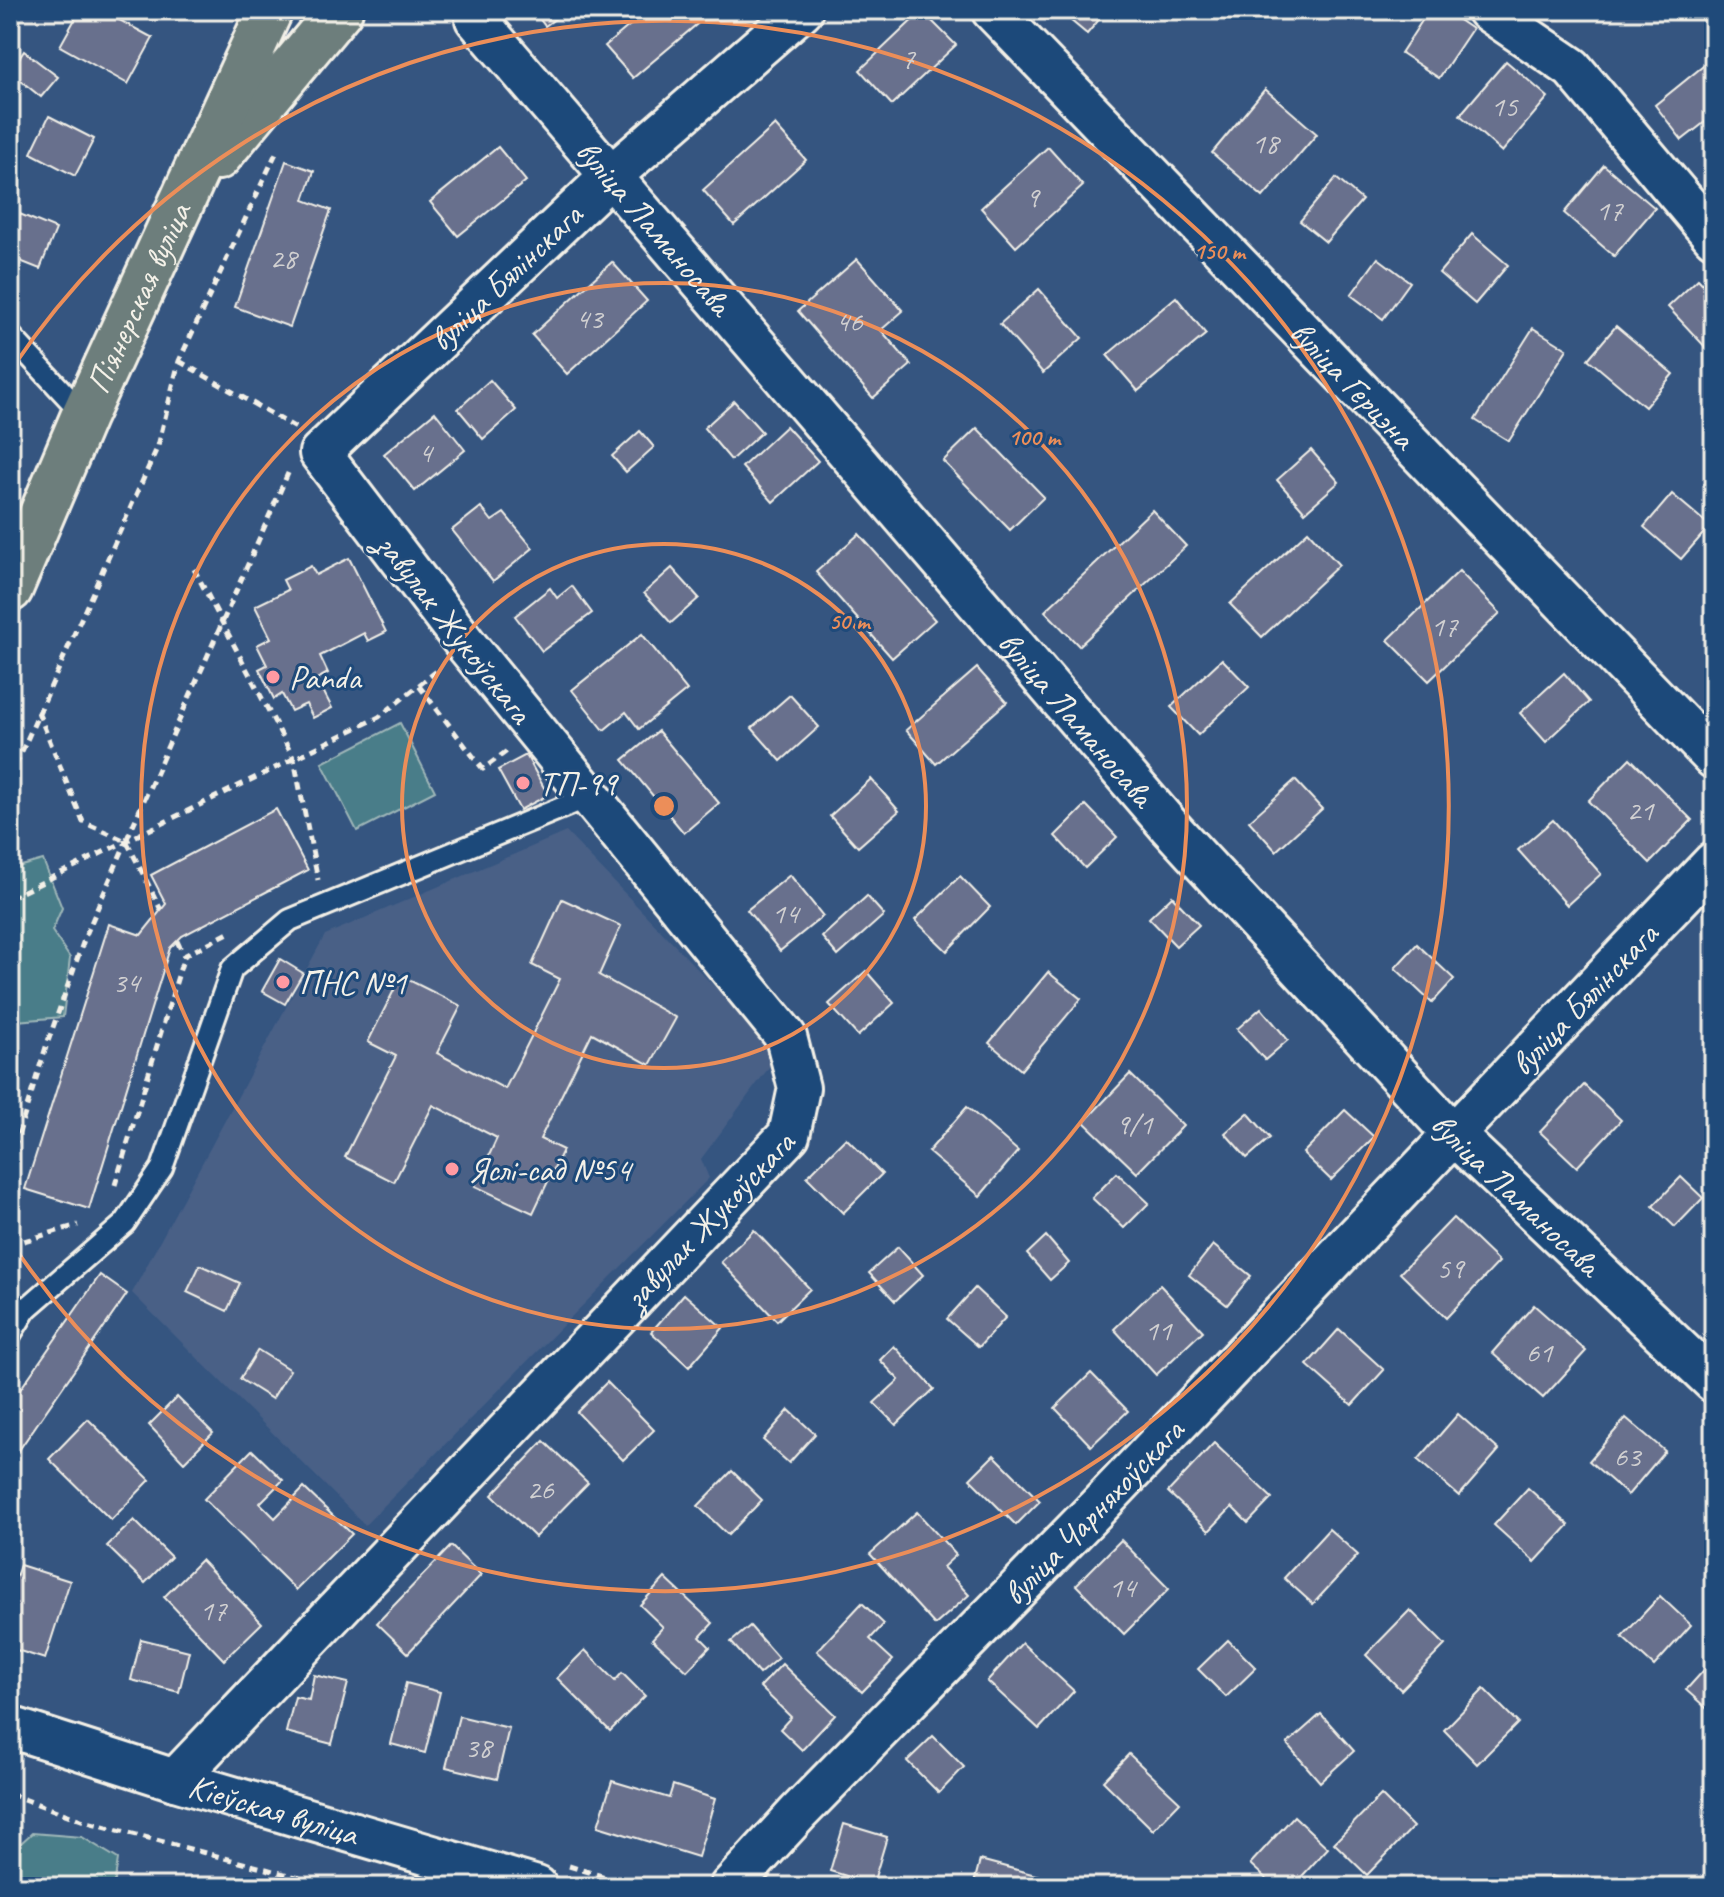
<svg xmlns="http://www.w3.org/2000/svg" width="1724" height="1897" font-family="Caveat,sans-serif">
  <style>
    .built { fill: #486086 }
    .green { fill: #4a7d89; stroke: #9fb7b8; stroke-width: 2 }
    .building { fill: #676f8d; stroke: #f4f1e8; stroke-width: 2 }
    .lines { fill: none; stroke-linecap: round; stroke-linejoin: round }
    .service-casing { stroke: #f4f1e8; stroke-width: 26 }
    .minor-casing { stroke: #f4f1e8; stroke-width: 46 }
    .primary-casing { stroke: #f4f1e8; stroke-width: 50 }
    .path { stroke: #f4f1e8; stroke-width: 5; stroke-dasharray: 8 6; stroke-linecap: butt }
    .service { stroke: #1f4a7a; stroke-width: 20 }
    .minor { stroke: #1f4a7a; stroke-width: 40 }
    .primary { stroke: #6d7e7c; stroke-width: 44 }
    .ring { fill: none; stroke: #ec8e59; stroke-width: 4 }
    .poi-dot { fill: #ff9aa2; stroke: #1f4a7a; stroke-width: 3 }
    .labels { text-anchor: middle; stroke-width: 6; stroke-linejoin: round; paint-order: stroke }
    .number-label { font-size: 30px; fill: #d1d0d1 }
    .street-label { font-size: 34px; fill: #f4f1e8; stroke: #1f4a7a }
    .poi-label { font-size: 34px; fill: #f4f1e8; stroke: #1f4a7a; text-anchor: start }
    .centre { fill: #ec8e59; stroke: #1f4a7a; stroke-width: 4 }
    .ring-label { font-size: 24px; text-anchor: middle; font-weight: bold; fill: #ec8e59; stroke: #1f4a7a; stroke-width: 6; stroke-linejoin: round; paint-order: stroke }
  </style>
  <rect width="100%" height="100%" fill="#355580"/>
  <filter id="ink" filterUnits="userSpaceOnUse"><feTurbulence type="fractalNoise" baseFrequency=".0125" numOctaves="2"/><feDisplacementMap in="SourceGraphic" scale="16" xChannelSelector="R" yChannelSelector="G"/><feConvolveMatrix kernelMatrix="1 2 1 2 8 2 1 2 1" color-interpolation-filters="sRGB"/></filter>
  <g filter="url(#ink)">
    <polygon class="built" points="566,832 779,1054 701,1159 709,1178 365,1525 132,1293 325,935"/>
    <g class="green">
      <polygon points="400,723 435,791 357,831 322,763"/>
      <polygon points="43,860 62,908 52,931 70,958 63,1017 16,1021 10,1030 10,869"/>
      <polygon points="32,1833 82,1837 118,1859 114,1887 10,1887 10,1853"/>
    </g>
    <g class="building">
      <polygon points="80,10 101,10 153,38 128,84 60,46"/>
      <polygon points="533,10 567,10 545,26"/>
      <polygon points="648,10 706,10 709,14 633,78 605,46"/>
      <polygon points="1058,10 1107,10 1087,34"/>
      <polygon points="1429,10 1444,10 1472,29 1439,78 1401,53"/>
      <polygon points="922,11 956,45 892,105 860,70"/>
      <polygon points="24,51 58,77 41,97 10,72"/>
      <polygon points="1506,61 1548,97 1502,152 1460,115"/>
      <polygon points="1707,63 1714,72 1714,115 1682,140 1655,105"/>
      <polygon points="1265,89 1317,134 1263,197 1212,153"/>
      <polygon points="49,116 94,139 75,176 31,153"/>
      <polygon points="775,125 806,160 734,225 703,190"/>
      <polygon points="498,147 526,181 458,236 430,202"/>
      <polygon points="1048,147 1083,186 1016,247 981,208"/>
      <polygon points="286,161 314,171 304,200 331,210 290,327 235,307"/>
      <polygon points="1604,165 1655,208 1614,256 1564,213"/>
      <polygon points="1336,178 1362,200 1326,242 1300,221"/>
      <polygon points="10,210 56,229 40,269 10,257"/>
      <polygon points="1472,234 1508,265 1475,304 1439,273"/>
      <polygon points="1378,258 1410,282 1383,319 1351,295"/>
      <polygon points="857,259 903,311 881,330 911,365 873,398 798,311"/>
      <polygon points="612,262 647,301 567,374 532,335"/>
      <polygon points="1698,279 1714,296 1714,345 1708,350 1668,307"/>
      <polygon points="1039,289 1082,338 1043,373 1000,324"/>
      <polygon points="1176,297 1206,334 1138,391 1107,355"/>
      <polygon points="1616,326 1673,374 1645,407 1588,359"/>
      <polygon points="1533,328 1567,349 1509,441 1475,420"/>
      <polygon points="490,380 516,410 483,439 458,409"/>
      <polygon points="734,401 762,432 731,460 704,428"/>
      <polygon points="435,412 465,450 415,491 384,454"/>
      <polygon points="786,426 818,461 773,502 742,467"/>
      <polygon points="977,428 1044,497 1010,530 943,461"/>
      <polygon points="640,431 654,447 626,472 612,456"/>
      <polygon points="1311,450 1339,482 1305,512 1277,480"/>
      <polygon points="1672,494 1710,526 1681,559 1644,527"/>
      <polygon points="481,507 492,521 504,513 533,548 493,581 452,530"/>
      <polygon points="1152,510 1186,546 1079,646 1045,611"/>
      <polygon points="1308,531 1339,565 1262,637 1230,604"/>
      <polygon points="859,534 935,620 892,658 816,572"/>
      <polygon points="349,558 386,632 368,641 364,633 320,656 328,673 317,679 332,708 313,718 306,704 291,711 282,694 274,699 259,669 267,665 257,645 271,638 255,606 288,590 283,580 311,566 316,575"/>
      <polygon points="672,568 699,598 671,623 644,593"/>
      <polygon points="1459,571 1500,613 1429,681 1388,640"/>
      <polygon points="572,586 592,613 542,651 515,616 550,588 557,598"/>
      <polygon points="642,634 687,690 639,729 626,712 604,730 572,690"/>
      <polygon points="1222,659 1249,687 1198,735 1171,707"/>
      <polygon points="977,668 1007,702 936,764 906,730"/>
      <polygon points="1564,673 1589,702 1546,742 1520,713"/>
      <polygon points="790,695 819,727 781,761 752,728"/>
      <polygon points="658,731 719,803 684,833 623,760"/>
      <polygon points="526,755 548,795 520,810 498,770"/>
      <polygon points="1630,758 1692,820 1650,863 1588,801"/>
      <polygon points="871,779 899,811 858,847 830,816"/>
      <polygon points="1295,780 1322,809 1276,851 1249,821"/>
      <polygon points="1086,805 1117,837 1085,868 1055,836"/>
      <polygon points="276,809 308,870 182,936 170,948 89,1209 25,1189 109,924 141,935 166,904 151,875"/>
      <polygon points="1553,820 1601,874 1567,905 1518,850"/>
      <polygon points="790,875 823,916 780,951 747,910"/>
      <polygon points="960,876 990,907 947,951 915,920"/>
      <polygon points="867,896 884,915 838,956 822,937"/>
      <polygon points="1172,896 1199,925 1176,946 1149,918"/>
      <polygon points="562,899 621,926 599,975 676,1018 650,1065 592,1033 540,1139 563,1150 533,1213 475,1186 497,1138 433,1105 394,1182 345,1157 396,1056 368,1042 401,976 461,1006 437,1053 505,1089 560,979 532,965"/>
      <polygon points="1417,944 1454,979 1432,1003 1395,968"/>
      <polygon points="280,959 303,973 285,1004 262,991"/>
      <polygon points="866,971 894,1003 858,1036 829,1004"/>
      <polygon points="1048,972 1081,999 1021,1070 989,1043"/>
      <polygon points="1261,1008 1288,1040 1265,1060 1237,1029"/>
      <polygon points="1130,1074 1183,1126 1137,1173 1084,1122"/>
      <polygon points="1584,1085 1621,1120 1577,1167 1540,1132"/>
      <polygon points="967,1107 1018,1151 980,1196 928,1152"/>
      <polygon points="1345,1110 1374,1137 1331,1180 1303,1153"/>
      <polygon points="1248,1113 1270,1138 1247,1158 1225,1133"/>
      <polygon points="846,1138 882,1174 843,1213 807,1177"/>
      <polygon points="1117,1173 1149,1203 1124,1228 1092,1198"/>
      <polygon points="1681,1177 1703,1198 1675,1227 1653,1206"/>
      <polygon points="1453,1218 1499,1262 1446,1318 1400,1273"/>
      <polygon points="754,1230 810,1289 777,1321 721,1262"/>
      <polygon points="1046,1236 1069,1263 1050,1280 1027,1254"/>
      <polygon points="1213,1245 1251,1276 1227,1305 1189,1275"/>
      <polygon points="898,1247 923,1275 895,1301 869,1273"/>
      <polygon points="200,1265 240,1283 227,1311 187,1292"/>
      <polygon points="100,1275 127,1294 10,1463 10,1404"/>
      <polygon points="1160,1285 1203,1331 1156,1375 1114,1329"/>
      <polygon points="975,1288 1006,1317 979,1347 947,1319"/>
      <polygon points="684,1294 723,1328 689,1367 651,1332"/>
      <polygon points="1534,1305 1586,1351 1543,1398 1492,1353"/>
      <polygon points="1339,1329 1384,1370 1352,1405 1307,1365"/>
      <polygon points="894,1346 934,1389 896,1425 874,1403 899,1380 880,1360"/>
      <polygon points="258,1350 290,1370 272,1399 240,1379"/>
      <polygon points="1091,1373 1128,1411 1091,1446 1055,1408"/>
      <polygon points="607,1382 654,1430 623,1460 577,1412"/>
      <polygon points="177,1397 213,1433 184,1462 149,1425"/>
      <polygon points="789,1410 815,1434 789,1463 763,1440"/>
      <polygon points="1458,1414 1499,1450 1459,1496 1418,1460"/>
      <polygon points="1626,1418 1665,1451 1628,1495 1589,1461"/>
      <polygon points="88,1419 150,1480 111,1520 49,1459"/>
      <polygon points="544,1441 588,1483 535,1537 492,1495"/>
      <polygon points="1214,1443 1272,1498 1248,1523 1232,1507 1209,1531 1168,1492"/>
      <polygon points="252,1450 283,1480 260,1503 275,1518 304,1488 352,1534 296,1590 204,1499"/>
      <polygon points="994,1455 1040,1501 1016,1525 970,1479"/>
      <polygon points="732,1471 762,1500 728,1535 698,1506"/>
      <polygon points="1528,1488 1569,1525 1535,1562 1494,1525"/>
      <polygon points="917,1512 956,1555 943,1567 969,1595 935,1625 870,1554"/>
      <polygon points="134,1520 171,1557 145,1583 107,1546"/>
      <polygon points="1329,1529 1358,1555 1313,1604 1284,1578"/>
      <polygon points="1121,1540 1169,1589 1124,1634 1076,1585"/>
      <polygon points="451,1546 481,1575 408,1653 377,1623"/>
      <polygon points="201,1560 262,1623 224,1660 164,1597"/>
      <polygon points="20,1565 70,1581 45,1659 10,1648 10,1596"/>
      <polygon points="665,1578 713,1623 700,1637 710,1647 687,1671 652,1639 663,1627 640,1605"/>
      <polygon points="1660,1596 1691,1625 1654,1666 1622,1637"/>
      <polygon points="862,1603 884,1624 870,1639 893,1660 862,1692 817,1651"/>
      <polygon points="1410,1610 1445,1645 1401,1690 1366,1655"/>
      <polygon points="750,1626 778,1658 759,1674 731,1642"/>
      <polygon points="141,1639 189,1651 179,1692 131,1680"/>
      <polygon points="1228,1640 1256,1668 1226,1697 1198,1669"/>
      <polygon points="1022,1643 1074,1691 1039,1729 987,1681"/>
      <polygon points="585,1650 615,1681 622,1673 645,1696 610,1731 557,1678"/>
      <polygon points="1713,1660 1714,1661 1714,1715 1686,1690"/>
      <polygon points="782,1664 835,1715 802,1750 780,1729 791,1717 760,1687"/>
      <polygon points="314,1675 348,1683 332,1744 286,1732 295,1697 309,1700"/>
      <polygon points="406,1683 440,1692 425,1753 391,1744"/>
      <polygon points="1484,1689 1518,1723 1477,1764 1444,1730"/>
      <polygon points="1321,1714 1354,1751 1320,1782 1287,1744"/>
      <polygon points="459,1716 509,1728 497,1779 446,1767"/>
      <polygon points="933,1736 964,1767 939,1793 907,1761"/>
      <polygon points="1129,1754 1180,1802 1153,1830 1103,1781"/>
      <polygon points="612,1781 669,1798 673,1785 715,1799 698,1857 598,1826"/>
      <polygon points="1381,1795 1413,1827 1367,1875 1334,1843"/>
      <polygon points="1294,1816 1328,1848 1292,1887 1275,1887 1250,1864"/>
      <polygon points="844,1824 887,1837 873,1884 830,1871"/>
      <polygon points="980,1860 1077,1886 1077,1887 973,1887"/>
      <polygon points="1551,1876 1591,1887 1548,1887"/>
    </g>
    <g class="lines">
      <g class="service-casing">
        <g id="service">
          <polyline points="10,335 84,415"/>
          <polyline points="10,1304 26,1309 125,1223 162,1168 232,969 290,920 588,797"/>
          <polyline points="10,1335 26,1309"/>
        </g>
      </g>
      <g class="minor-casing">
        <g id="minor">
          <path id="s1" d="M 992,10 L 1714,758"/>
          <polyline points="1487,10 1572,68 1714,237"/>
          <path id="s2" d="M 476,19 L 1170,827 L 1454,1135 L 1714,1382"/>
          <path id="s3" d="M 10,1727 L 175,1780 L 537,1887"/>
          <path id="s4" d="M 175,1780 L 789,1135 L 799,1088 L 786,1037 L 467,646 L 320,453 L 611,176 L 802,10"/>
          <path id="s5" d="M 730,1887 L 798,1813 L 1090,1515 L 1714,862"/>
        </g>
      </g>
      <g class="primary-casing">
        <g id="primary">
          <polyline points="218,157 340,10"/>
          <path id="s6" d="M 10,589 L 84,415 L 270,10"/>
        </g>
      </g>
      <g class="path">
        <polyline points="219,14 221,10"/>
        <polyline points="179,361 296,428"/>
        <polyline points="194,569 294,759 318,880"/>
        <polyline points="419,686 483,769 507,751"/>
        <polyline points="38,712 83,822 126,841 289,471"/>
        <polyline points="10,778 158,446 179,361 277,151"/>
        <polyline points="127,842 161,910"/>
        <polyline points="10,898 379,717 438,670"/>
        <polyline points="177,941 184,956"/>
        <polyline points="10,1161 46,1047 85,937 126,842"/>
        <polyline points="115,1185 184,956 230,932"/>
        <polyline points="10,1245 78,1225"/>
        <polyline points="10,1794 84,1821 334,1887"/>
        <polyline points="569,1866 639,1887"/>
      </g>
      <use href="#service" class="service"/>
      <use href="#minor" class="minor"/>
      <use href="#primary" class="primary"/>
    </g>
  </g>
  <g class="ring">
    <circle cx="664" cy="806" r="262"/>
    <circle cx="664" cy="806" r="523"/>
    <path d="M13 367A785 785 0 1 1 13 1245"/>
  </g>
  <g class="poi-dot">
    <circle cx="273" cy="677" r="8"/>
    <circle cx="523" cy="783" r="8"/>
    <circle cx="283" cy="982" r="8"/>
    <circle cx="452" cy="1169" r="8"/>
  </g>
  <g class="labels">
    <g class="number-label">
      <text x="908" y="68">7</text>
      <text x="1504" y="116">15</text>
      <text x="1265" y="153">18</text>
      <text x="1032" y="207">9</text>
      <text x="1609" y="220">17</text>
      <text x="283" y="268">28</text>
      <text x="589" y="328">43</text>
      <text x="849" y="331">46</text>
      <text x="425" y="462">4</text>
      <text x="1444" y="636">17</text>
      <text x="1640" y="820">21</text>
      <text x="785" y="923">14</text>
      <text x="126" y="992">34</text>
      <text x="1134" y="1134">9/1</text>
      <text x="1450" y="1278">59</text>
      <text x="1158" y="1340">11</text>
      <text x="1539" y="1362">61</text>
      <text x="1627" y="1466">63</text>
      <text x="540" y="1499">26</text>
      <text x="1122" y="1597">14</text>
      <text x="213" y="1620">17</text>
      <text x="478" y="1757">38</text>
    </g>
    <g class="street-label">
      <text dy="12" stroke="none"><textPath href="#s2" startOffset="274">вуліца Ламаносава</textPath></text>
      <text dy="12" stroke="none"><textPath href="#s4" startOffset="1994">вуліца Бялінскага</textPath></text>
      <text dy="12" stroke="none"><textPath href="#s6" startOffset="318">Піянерская вуліца</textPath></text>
      <text dy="12" stroke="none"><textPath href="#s1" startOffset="520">вуліца Герцэна</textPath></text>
      <text transform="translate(455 628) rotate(52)" y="12">завулак Жукоўскага</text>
      <text dy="12" stroke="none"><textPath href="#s2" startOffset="922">вуліца Ламаносава</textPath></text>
      <text dy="12" stroke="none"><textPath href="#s5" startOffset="1232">вуліца Бялінскага</textPath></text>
      <text dy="12" stroke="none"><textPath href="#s2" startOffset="1570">вуліца Ламаносава</textPath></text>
      <text dy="12" stroke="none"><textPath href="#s4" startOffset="774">завулак Жукоўскага</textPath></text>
      <text dy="12" stroke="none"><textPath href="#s5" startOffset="522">вуліца Чарняхоўскага</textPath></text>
      <text dy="12" stroke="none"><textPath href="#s3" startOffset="276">Кіеўская вуліца</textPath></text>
    </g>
    <g class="poi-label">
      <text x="289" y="689">Panda</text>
      <text x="539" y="795">ТП-99</text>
      <text x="299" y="994">ПНС №1</text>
      <text x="468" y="1181">Яслі-сад №54</text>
    </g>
  </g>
  <circle cx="664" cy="806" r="12" class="centre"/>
  <g class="ring-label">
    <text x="1219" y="259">150 m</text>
    <text x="1034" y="445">100 m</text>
    <text x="849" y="629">50 m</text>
  </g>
  <rect width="1724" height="1897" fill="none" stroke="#1f4a7a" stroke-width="40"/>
  <rect x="20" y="20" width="1684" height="1857" fill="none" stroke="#f4f1e8" stroke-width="3" filter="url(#ink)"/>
</svg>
